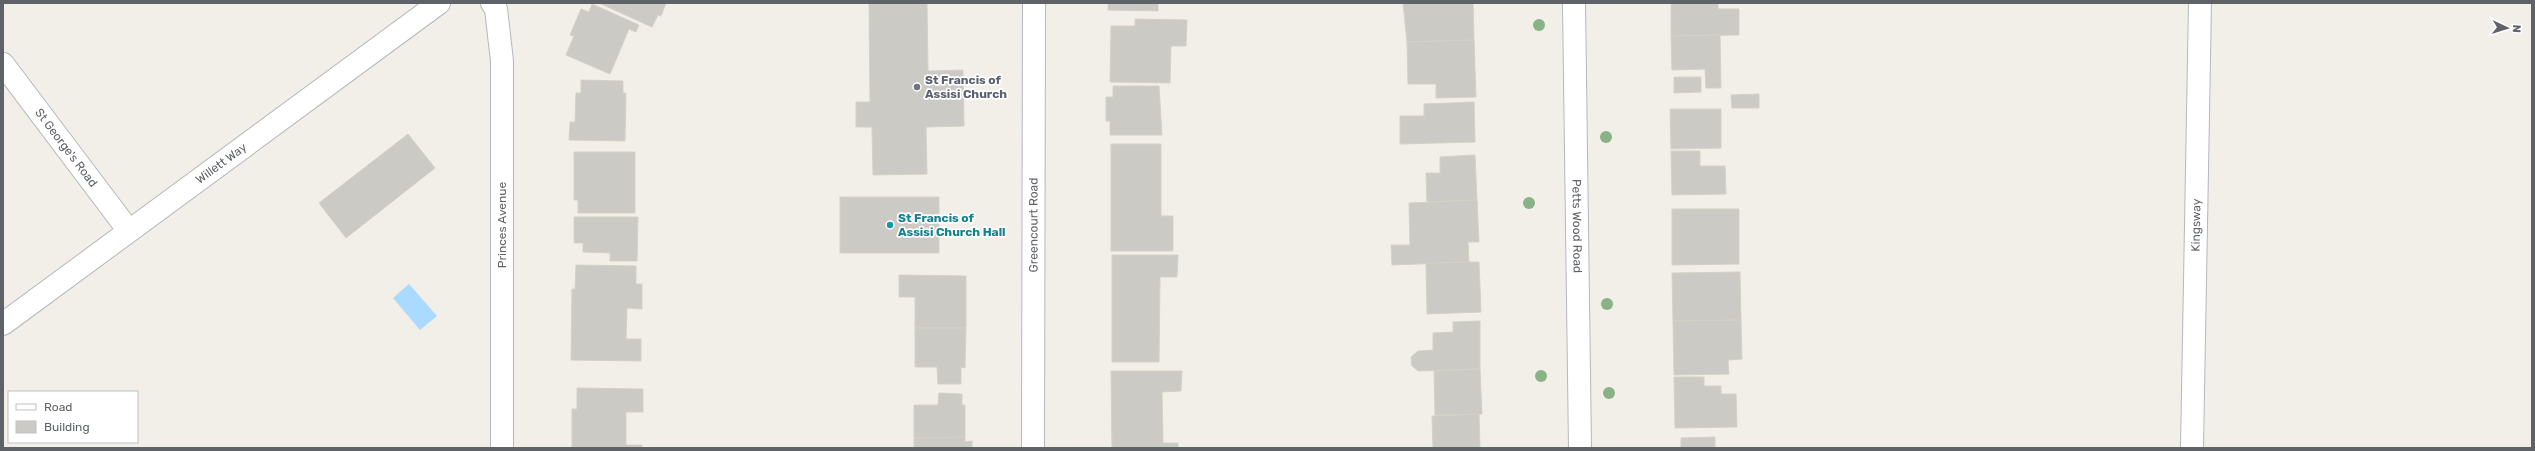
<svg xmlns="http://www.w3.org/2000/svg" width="2535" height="451" font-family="Rubik,sans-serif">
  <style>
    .water { fill: #aadaff }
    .building { fill: #cccac5; stroke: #d6d1c6 }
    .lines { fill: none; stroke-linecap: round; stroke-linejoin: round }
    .minor-casing { stroke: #b5b8bc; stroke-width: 24 }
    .minor { stroke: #fff; stroke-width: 22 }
    .tree { fill: #89b387 }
    .worship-dot { fill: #6b7280; stroke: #fff; stroke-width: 1.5 }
    .culture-dot { fill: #0f9aa8; stroke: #fff; stroke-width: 1.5 }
    .labels { text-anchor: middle; stroke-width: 3.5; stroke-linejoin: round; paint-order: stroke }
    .worship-label { font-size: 12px; font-weight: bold; fill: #5b616d; stroke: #fff; text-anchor: start }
    .street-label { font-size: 12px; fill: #5f6368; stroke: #fff }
    .culture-label { font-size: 12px; font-weight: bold; fill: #0d838f; stroke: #fff; text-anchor: start }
  </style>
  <rect width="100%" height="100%" fill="#f1efe8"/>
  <polygon class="water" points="409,284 437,316 420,330 393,298"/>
  <g class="building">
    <polygon points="599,3 666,3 661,16 658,15 652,27"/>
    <polygon points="869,3 927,3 928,71 963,70 964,126 926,127 927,174 873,175 872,127 856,127 856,102 870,102"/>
    <polygon points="1108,3 1158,3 1158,11 1108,10"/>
    <polygon points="1403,3 1473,3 1474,40 1407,42"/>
    <polygon points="1671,3 1718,3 1718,9 1739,9 1739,35 1671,36"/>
    <polygon points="592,4 639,25 636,32 629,29 610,74 566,55 574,36 570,35 581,9 589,12"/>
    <polygon points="1135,19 1187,20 1186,46 1171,46 1170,83 1110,82 1111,26 1135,26"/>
    <polygon points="1720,35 1721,88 1706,88 1705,69 1672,70 1671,36"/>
    <polygon points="1474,40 1476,97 1436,98 1436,84 1408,84 1407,42"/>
    <polygon points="1674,77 1701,77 1701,92 1674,93"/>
    <polygon points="581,80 623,81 623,93 626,93 625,141 569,140 570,122 575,122 576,93 581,93"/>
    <polygon points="1113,86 1159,86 1162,135 1110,135 1110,121 1106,121 1106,97 1113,97"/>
    <polygon points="1759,94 1759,108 1732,108 1731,95"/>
    <polygon points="1474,102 1475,142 1400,144 1400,116 1424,116 1424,104"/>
    <polygon points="1670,109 1721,109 1721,148 1671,149"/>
    <polygon points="408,134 435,168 346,238 319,203"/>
    <polygon points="1111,144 1161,144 1161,216 1173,216 1173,251 1111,251"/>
    <polygon points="1671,151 1700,151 1700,166 1725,166 1726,194 1672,195"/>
    <polygon points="574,152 635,152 635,213 578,213 578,200 574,200"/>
    <polygon points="1475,155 1477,200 1427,202 1426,173 1440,173 1440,157"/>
    <rect x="840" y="197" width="99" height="56"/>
    <polygon points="1477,200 1479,242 1468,242 1469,262 1392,265 1391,245 1410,245 1409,203"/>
    <polygon points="1672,209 1739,209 1739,264 1672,265"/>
    <polygon points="574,217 638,217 637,261 610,261 610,253 583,252 583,243 574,243"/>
    <polygon points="1112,255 1178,255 1177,277 1160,277 1159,362 1112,362"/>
    <polygon points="1469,262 1479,262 1481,312 1427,314 1426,263"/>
    <polygon points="576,265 636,266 636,284 642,284 642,309 627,308 626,339 641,339 641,361 571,360 572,289 575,289"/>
    <polygon points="1740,272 1741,320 1673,321 1672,273"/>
    <polygon points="899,275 966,276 966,328 915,328 915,297 899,297"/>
    <polygon points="1741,320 1742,359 1728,360 1729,374 1674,375 1673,321"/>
    <polygon points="1480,321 1480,369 1418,371 1412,366 1411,357 1418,351 1433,350 1433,333 1453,332 1453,322"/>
    <polygon points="915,328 966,328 965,368 961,367 961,384 938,384 937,367 915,367"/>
    <polygon points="1480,369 1482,414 1435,415 1434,371"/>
    <polygon points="1111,371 1182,371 1181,391 1162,392 1163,443 1178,443 1178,448 1112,448"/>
    <polygon points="1674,377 1704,377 1704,386 1721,386 1721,394 1736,394 1737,427 1675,428"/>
    <polygon points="577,388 643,389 643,412 626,412 626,445 642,445 642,448 572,448 572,409 577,409"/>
    <polygon points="939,393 962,394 962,405 965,405 965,437 914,438 914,405 938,405"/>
    <polygon points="1479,414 1480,448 1433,448 1432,416"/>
    <polygon points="965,437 965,442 972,441 972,448 914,448 914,438"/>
    <polygon points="1715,437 1715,448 1681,448 1681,438"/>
  </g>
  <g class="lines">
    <g class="minor-casing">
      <g id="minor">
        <polyline points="492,3 496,9 502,61 502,448"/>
        <path id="s1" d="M 1574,3 L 1580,448"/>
        <path id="s2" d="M 3,64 L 129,231"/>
        <path id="s3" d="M 3,324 L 439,3"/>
        <path id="s4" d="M 1033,448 L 1034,3"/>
        <path id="s5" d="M 2192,448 L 2200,3"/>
      </g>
    </g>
    <use href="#minor" class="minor"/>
  </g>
  <g class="tree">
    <circle cx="1539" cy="25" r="6"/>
    <circle cx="1606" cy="137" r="6"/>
    <circle cx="1529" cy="203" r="6"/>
    <circle cx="1607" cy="304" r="6"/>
    <circle cx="1541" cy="376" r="6"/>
    <circle cx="1609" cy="393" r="6"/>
  </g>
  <circle class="worship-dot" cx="917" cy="87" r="4"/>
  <circle class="culture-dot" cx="890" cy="225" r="4"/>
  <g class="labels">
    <g class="worship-label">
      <text x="925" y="84">St Francis of<tspan x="925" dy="14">Assisi Church</tspan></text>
    </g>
    <g class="street-label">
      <text dy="4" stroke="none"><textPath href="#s2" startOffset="105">St George's Road</textPath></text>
      <text dy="4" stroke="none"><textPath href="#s3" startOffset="271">Willett Way</textPath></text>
      <text transform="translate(502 225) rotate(-90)" y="4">Princes Avenue</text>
      <text dy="4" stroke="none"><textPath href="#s4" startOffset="223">Greencourt Road</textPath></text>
      <text dy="4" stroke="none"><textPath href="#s1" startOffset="223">Petts Wood Road</textPath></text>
      <text dy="4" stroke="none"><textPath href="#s5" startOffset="223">Kingsway</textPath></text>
    </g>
    <g class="culture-label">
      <text x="898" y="222">St Francis of<tspan x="898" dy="14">Assisi Church Hall</tspan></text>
    </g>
  </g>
  <rect width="2535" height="451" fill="none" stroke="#5f6368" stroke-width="8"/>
  <rect x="8" y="391" width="130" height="52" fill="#ffffff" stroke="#bfc1c3"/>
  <rect x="16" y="404" width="20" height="6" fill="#ffffff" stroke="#bfc1c3"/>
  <text x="44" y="411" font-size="12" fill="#5f6368">Road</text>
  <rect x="16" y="421" width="20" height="12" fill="#cccac5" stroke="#bfc1c3"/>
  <text x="44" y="431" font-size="12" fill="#5f6368">Building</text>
  <g transform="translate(2507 28) rotate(94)" stroke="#ffffff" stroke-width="3" paint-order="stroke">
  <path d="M0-3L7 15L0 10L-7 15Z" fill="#5f6368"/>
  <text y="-6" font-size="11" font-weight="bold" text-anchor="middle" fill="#5f6368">N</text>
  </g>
</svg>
